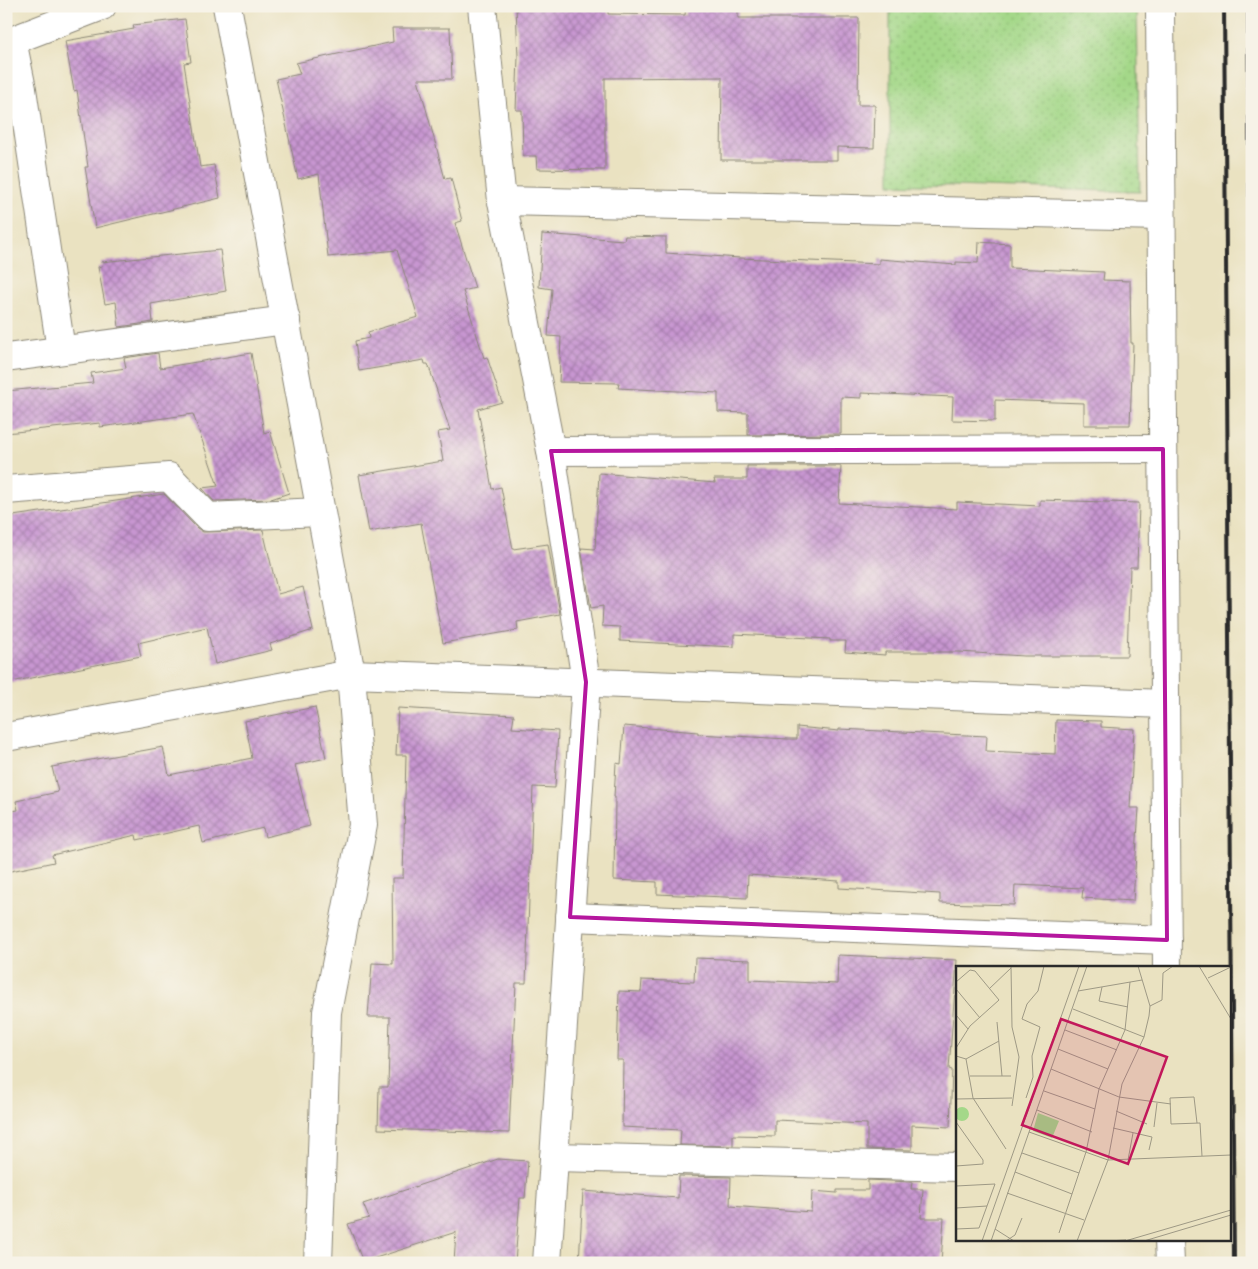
<svg xmlns="http://www.w3.org/2000/svg" width="1258" height="1269" font-family="'Patrick Hand',sans-serif">
  <style>
    .park { fill: url(#park-dots); stroke: #68825a }
    .building { fill: url(#building-cross-hatch) }
    .lines { fill: none; stroke-linecap: round; stroke-linejoin: round }
    .minor-casing { stroke: #8a8676; stroke-width: 30 }
    .minor { stroke: #fff; stroke-width: 28 }
    .rail { stroke: #2b2b2b; stroke-width: 4 }
    .marked { fill: none; stroke: #b5179e; stroke-width: 4; stroke-linejoin: round }
    .inset-road { fill: none; stroke: #9e9985; stroke-width: 1 }
    .view { fill: #c2185b; fill-opacity: 0.15; stroke: #c2185b; stroke-width: 2.5 }
    .inset-edge { fill: none; stroke: #2b2b2b; stroke-width: 2.5 }
  </style>
  <defs>
    <pattern id="park-dots" width="8" height="8" patternUnits="userSpaceOnUse" patternTransform="scale(1.25)"><rect width="8" height="8" fill="#a4d889"/><path d="M2 2h.1M6 6h.1" fill="none" stroke="#8dba76" stroke-width="1.8" stroke-linecap="round"/></pattern>
    <pattern id="building-cross-hatch" width="8" height="8" patternUnits="userSpaceOnUse" patternTransform="scale(1.25)"><rect width="8" height="8" fill="#c896d1"/><path d="M0 0l8 8M0 8l8-8" fill="none" stroke="#a37baa"/></pattern>
  </defs>
  <rect width="100%" height="100%" fill="#f7f3e8"/>
  <filter id="ink" filterUnits="userSpaceOnUse"><feTurbulence type="fractalNoise" baseFrequency=".02" numOctaves="2"/><feDisplacementMap in="SourceGraphic" scale="10" xChannelSelector="R" yChannelSelector="G"/><feConvolveMatrix kernelMatrix="1 2 1 2 8 2 1 2 1" color-interpolation-filters="sRGB"/></filter>
  <filter id="wash" filterUnits="userSpaceOnUse"><feTurbulence type="fractalNoise" baseFrequency=".0096" numOctaves="4" result="noise"/><feDisplacementMap in="SourceGraphic" scale="20" xChannelSelector="R" yChannelSelector="G"/><feGaussianBlur stdDeviation="1.12" result="paint"/><feColorMatrix in="noise" values="0 0 0 0 0 0 0 0 0 0 0 0 0 0 0 0 0 1.4 0 .05"/><feComposite in="paint" operator="in"/></filter>
  <g filter="url(#wash)">
    <rect width="100%" height="100%" fill="#eae2c1"/>
    <polygon class="park" points="890,6 1137,6 1140,192 890,184"/>
    <g id="blocks">
      <g class="building">
        <polygon points="516,6 608,6 608,14 685,15 686,6 738,6 738,18 859,18 858,105 875,105 874,148 837,147 837,160 721,160 722,77 605,78 605,170 537,169 536,156 523,156 522,110 516,110 518,57"/>
        <polygon points="185,19 191,62 184,63 200,167 214,165 220,198 95,228 85,167 88,167 77,90 74,91 65,41 134,29 133,25"/>
        <polygon points="392,28 450,28 452,79 418,79 445,179 451,178 462,221 455,223 475,288 463,291 484,358 487,357 502,402 478,409 492,489 501,487 513,549 548,544 560,614 517,622 518,630 443,643 421,523 369,532 359,475 443,461 438,432 450,430 428,364 425,364 424,360 359,371 355,341 369,338 368,332 418,317 397,250 328,257 319,174 298,179 276,79 300,74 296,63 393,42"/>
        <polygon points="542,234 624,240 625,236 666,237 666,253 740,258 879,264 879,259 956,265 956,262 978,263 979,242 1010,244 1010,268 1104,272 1103,280 1130,281 1131,343 1133,343 1130,425 1084,425 1084,403 995,400 995,421 952,420 953,397 861,393 861,398 841,397 841,434 748,435 748,413 718,412 718,393 618,388 619,383 559,382 561,337 548,336 552,289 539,287"/>
        <polygon points="220,250 226,291 151,304 153,322 119,327 116,302 105,304 98,267 102,266 101,262"/>
        <polygon points="158,353 160,368 251,353 264,433 270,431 289,493 271,499 214,501 202,488 218,486 193,414 100,427 100,423 6,433 6,391 93,383 91,373 126,368 124,358"/>
        <polygon points="747,466 841,466 839,503 957,509 957,502 1040,506 1040,500 1139,503 1137,567 1130,567 1127,656 1024,656 959,652 885,652 885,655 845,652 846,641 830,641 830,639 734,634 734,647 620,641 620,627 602,626 603,606 591,608 581,548 595,549 599,473 715,483 714,479 747,479"/>
        <polygon points="164,494 197,528 203,532 263,530 278,594 303,587 313,630 270,644 272,650 215,664 207,627 138,643 141,656 6,683 6,517"/>
        <polygon points="315,707 326,758 295,765 310,826 265,837 263,828 203,843 199,826 137,840 136,835 52,855 54,862 6,872 6,812 18,810 16,801 58,792 52,767 163,747 169,775 252,758 245,721"/>
        <polygon points="398,708 514,715 512,728 558,731 555,788 533,787 526,983 516,983 509,1133 378,1129 379,1087 388,1087 390,1017 368,1017 372,963 393,964 392,878 403,878 406,755 396,755"/>
        <polygon points="1056,720 1101,721 1101,727 1134,729 1130,808 1139,808 1133,901 1082,898 1083,888 1015,885 1014,905 940,903 940,894 839,888 839,881 748,875 747,898 657,894 657,882 614,880 615,797 614,797 616,763 621,764 624,726 698,732 698,734 788,739 797,739 797,727 839,731 839,729 987,736 986,751 1055,754"/>
        <polygon points="838,955 957,960 949,1069 952,1070 950,1127 912,1125 912,1150 867,1149 867,1124 775,1120 775,1136 733,1135 733,1146 680,1145 681,1130 622,1127 623,1060 617,1060 619,991 641,992 642,980 694,982 695,958 750,960 750,980 837,984"/>
        <polygon points="498,1159 528,1161 525,1198 520,1198 515,1263 454,1263 456,1232 363,1262 348,1224 369,1218 363,1204"/>
        <polygon points="679,1176 731,1177 730,1206 811,1212 812,1191 837,1193 837,1190 868,1190 868,1180 912,1182 911,1189 923,1189 921,1218 944,1218 941,1263 579,1263 583,1191 678,1198"/>
      </g>
    </g>
  </g>
  <g filter="url(#ink)">
    <use href="#blocks" fill-opacity="0" stroke="#8a8676" stroke-width="1"/>
    <g class="lines">
      <g class="minor-casing">
        <g id="minor">
          <polyline points="227,6 351,674 363,825 327,1012 318,1263"/>
          <polyline points="482,6 502,201 551,451 586,682 547,1263"/>
          <polyline points="1160,6 1167,968"/>
          <polyline points="12,40 22,89 61,350"/>
          <polyline points="6,43 102,6"/>
          <polyline points="502,201 1161,216"/>
          <polyline points="6,358 286,320"/>
          <polyline points="551,451 1163,449"/>
          <polyline points="6,490 169,477 208,517 320,512"/>
          <polyline points="6,737 351,674 1165,704"/>
          <polyline points="570,917 1167,940"/>
          <polyline points="554,1157 957,1167"/>
          <polyline points="1169,1240 1170,1263"/>
        </g>
      </g>
      <use href="#minor" class="minor"/>
      <g class="rail">
        <polyline points="1224,6 1234,1263"/>
        <polyline points="1248,6 1252,466"/>
      </g>
    </g>
  </g>
  <path class="marked" d="M 1163,449 L 1167,940 L 570,917 L 586,682 L 551,451 Z"/>
  <g transform="translate(956 966)">
    <rect width="275" height="275" fill="#eae2c1"/>
    <path d="M-1 148a7 7 0 1 1 14 0a7 7 0 1 1-14 0ZM 82,147 L 103,155 L 96,172 L 77,165 Z" fill="#a4d889"/>
    <path class="inset-road" d="M 55,0 L 56,61 L 63,91 L 56,140M 243,0 L 275,53M 252,12 L 275,1M 0,16 L 14,4 L 19,5 L 43,34 L 14,60 L 0,82M 146,21 L 143,35 L 172,41M 0,23 L 24,52M 33,23 L 55,2M 122,25 L 186,14M 194,40 L 206,34 L 207,7 L 217,0M 117,43 L 188,71M 0,49 L 12,63M 41,56 L 46,110M 109,64 L 161,84M 102,83 L 152,103M 0,90 L 10,93 L 17,132 L 50,183M 10,93 L 43,75M 95,103 L 163,131 L 215,138M 14,110 L 55,110M 88,125 L 139,143M 70,132 L 77,111 L 76,90 L 84,61 L 66,53 L 71,38 L 82,25 L 88,0M 0,133 L 56,132M 81,144 L 136,166M 160,145 L 191,158M 0,156 L 27,194 L 27,198 L 0,200M 241,157 L 238,131 L 214,132 L 215,158 L 244,157 L 246,190M 198,161 L 201,137M 157,162 L 196,171 L 193,184M 73,166 L 152,194 L 275,189M 66,187 L 123,207M 172,194 L 177,167M 59,206 L 116,228M 0,220 L 39,218 L 23,262 L 0,263M 51,227 L 128,254M 0,242 L 31,240M 39,263 L 58,275M 103,267 L 130,186 L 143,123 L 169,64 L 174,16M 26,275 L 123,0M 35,275 L 131,0M 50,275 L 59,269 L 66,252M 121,275 L 152,194 L 166,118 L 188,71 L 193,50 L 194,40 L 182,0M 151,275 L 170,274M 169,275 L 275,244M 188,275 L 275,249"/>
    <path class="view" d="M 105,53 L 211,91 L 172,198 L 66,159 Z"/>
    <rect width="275" height="275" class="inset-edge"/>
  </g>
  <rect width="1258" height="1269" fill="none" stroke="#f7f3e8" stroke-width="25"/>
</svg>
